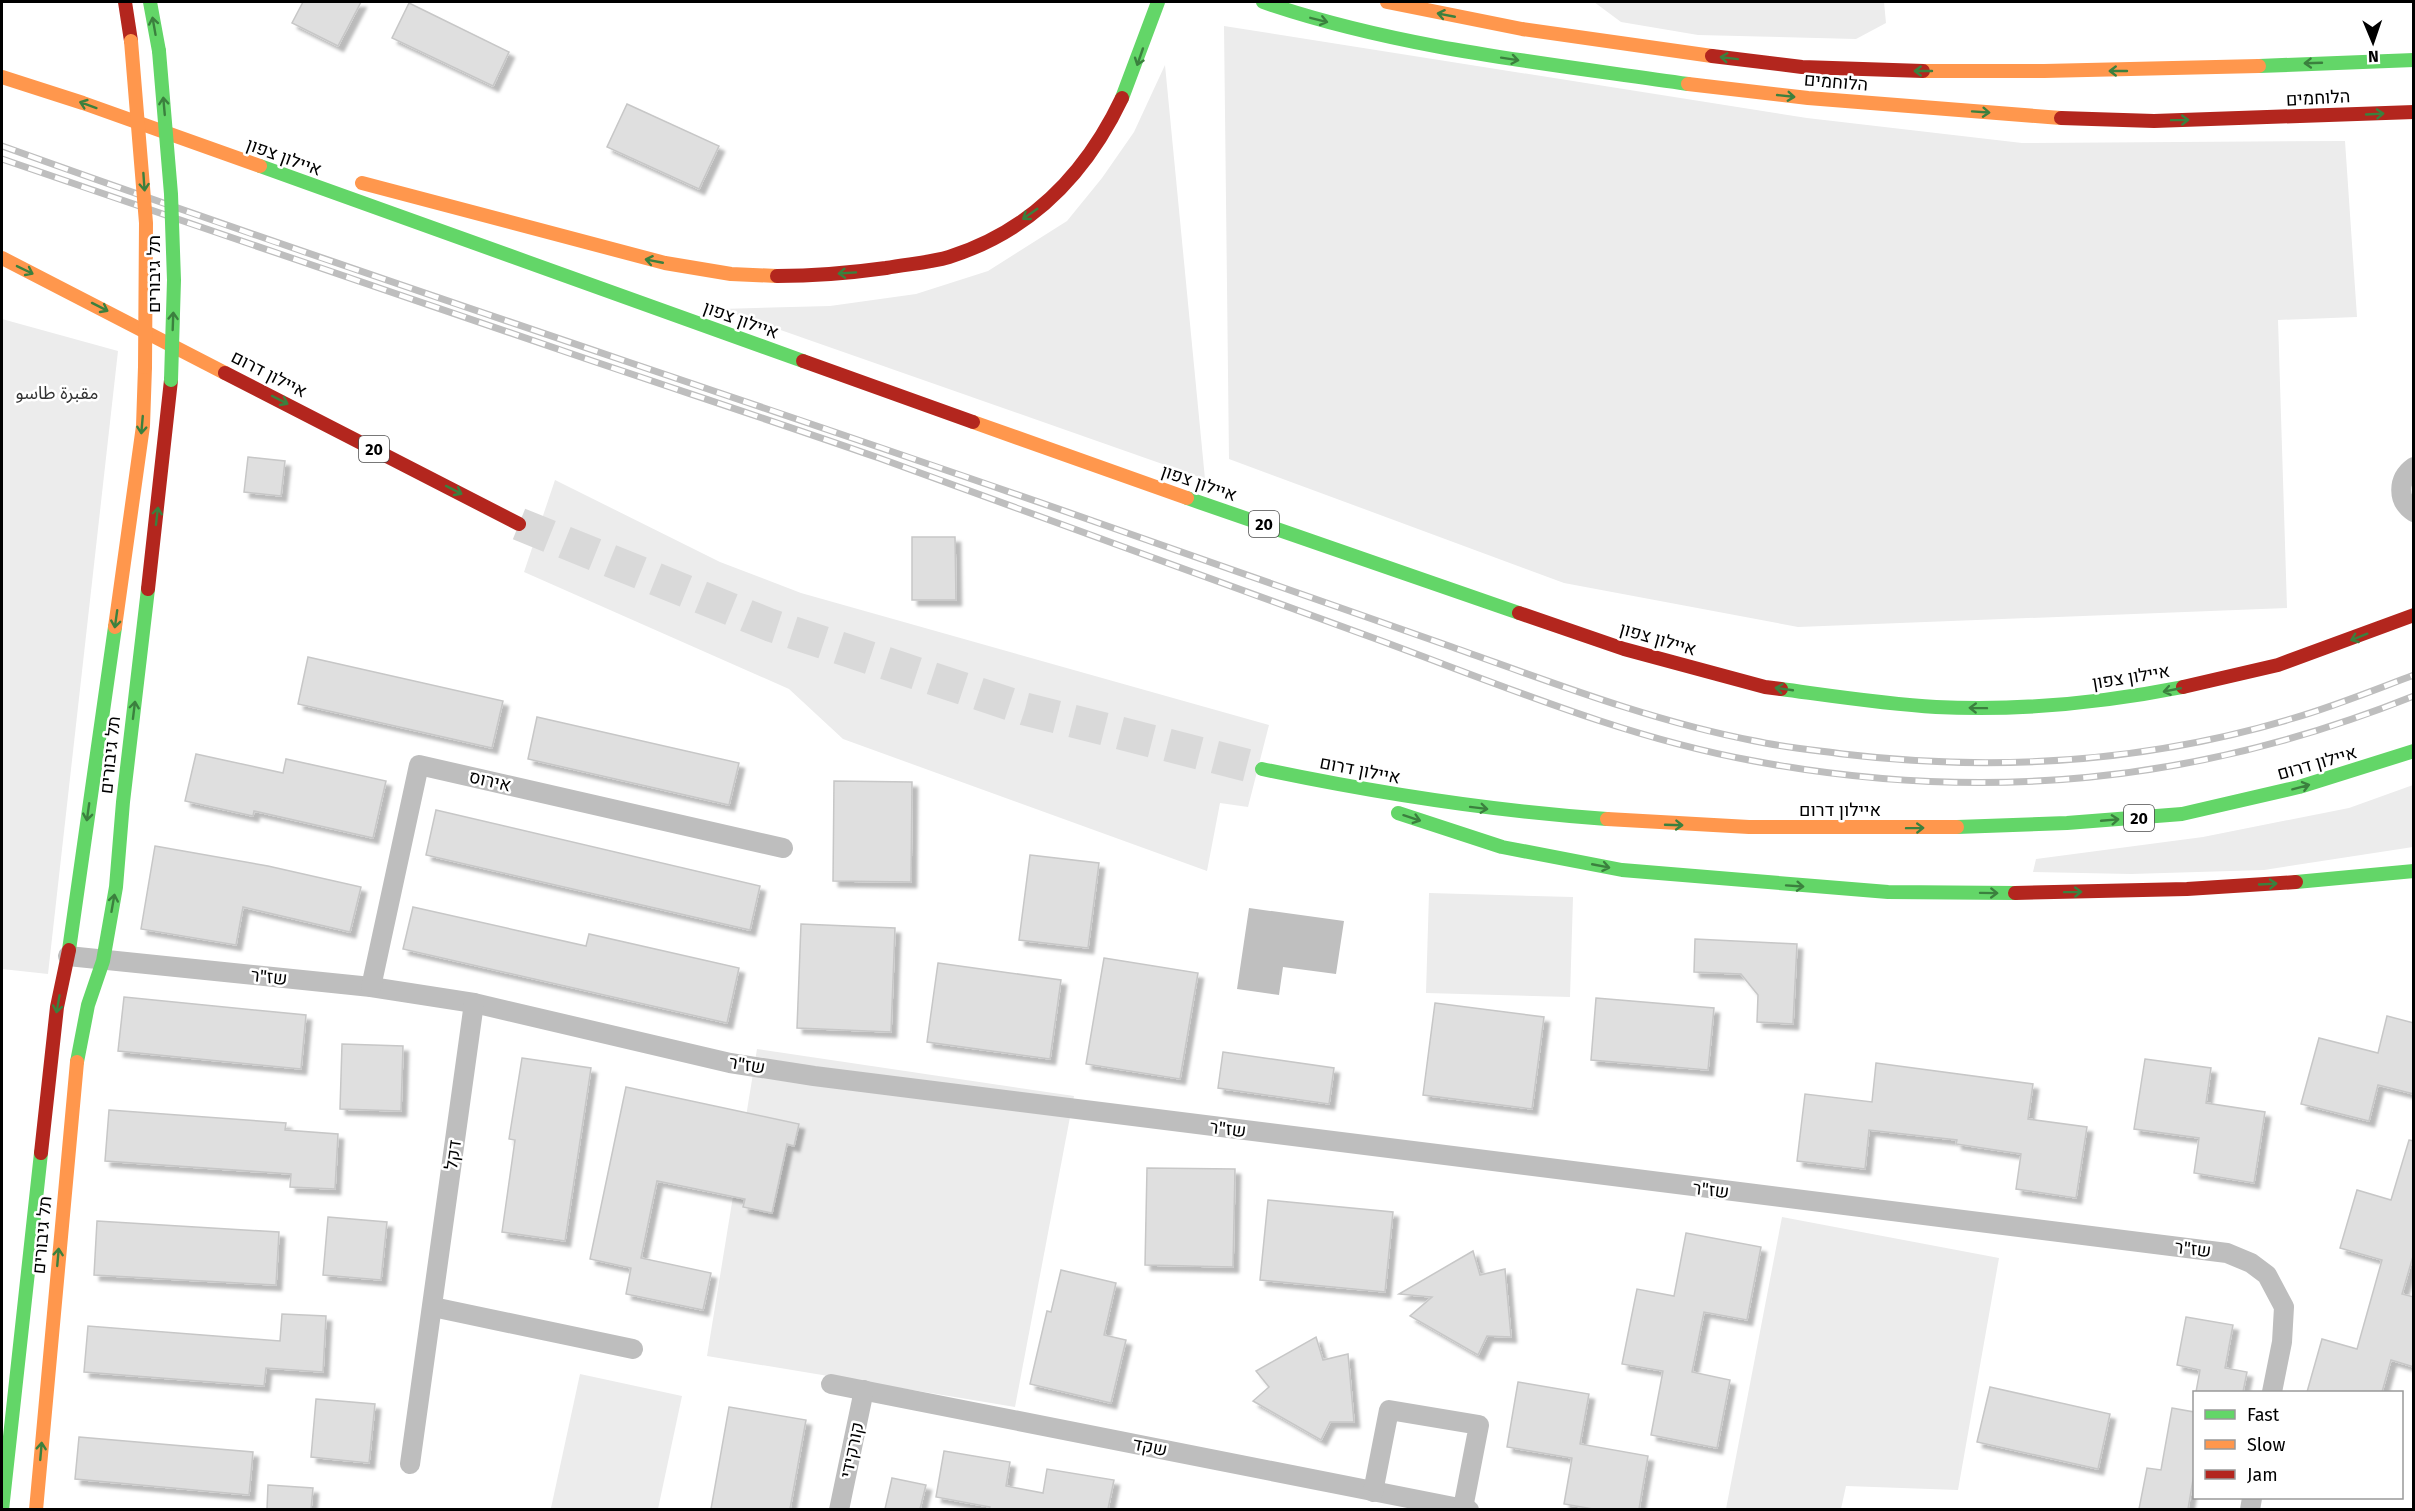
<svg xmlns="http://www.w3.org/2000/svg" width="2415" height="1511" font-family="'Fira Sans','Noto Sans Arabic',Heebo,sans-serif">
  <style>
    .green { fill: #ececec }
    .water { fill: #bfbfbf }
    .building { fill: #dfdfdf; stroke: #c7c7c7; stroke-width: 1.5; filter: url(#shadow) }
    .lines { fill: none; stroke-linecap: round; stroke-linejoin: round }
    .highway-tunnel { stroke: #d9d9d9; stroke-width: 33; stroke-dasharray: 33 16; stroke-linecap: butt }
    .street { stroke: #bebebe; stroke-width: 20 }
    .fast { stroke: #63d668; stroke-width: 14 }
    .slow { stroke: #ff974d; stroke-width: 14 }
    .jam { stroke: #b3261e; stroke-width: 14 }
    .rail-casing { stroke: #bebebe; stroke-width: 7 }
    .rail { stroke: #fff; stroke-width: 4.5; stroke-dasharray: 14; stroke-linecap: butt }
    .fast-bridge { stroke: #63d668; stroke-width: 14 }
    .slow-bridge { stroke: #ff974d; stroke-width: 14 }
    .oneway { stroke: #3b803e }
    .labels { text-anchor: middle; stroke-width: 5; stroke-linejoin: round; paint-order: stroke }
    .shield { fill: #fff; stroke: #4c4c4c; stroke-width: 1.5 }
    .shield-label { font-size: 16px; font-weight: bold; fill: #000 }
    .street-label { font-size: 18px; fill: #000; stroke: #fff }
    .park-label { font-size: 18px; fill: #333; stroke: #fff }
  </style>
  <defs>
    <filter id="shadow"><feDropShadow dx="5.5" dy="5.5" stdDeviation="1.5" flood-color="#0004"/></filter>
  </defs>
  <rect width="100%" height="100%" fill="#fff"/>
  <g class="green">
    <polygon points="1594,2 1884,2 1886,23 1856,39 1698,35 1621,22"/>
    <polygon points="1224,26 1807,118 2022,143 2345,141 2357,317 2278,320 2287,608 1798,627 1564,583 1229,459"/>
    <polygon points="1165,65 1205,479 721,309 830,306 916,294 988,271 1067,221 1102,178 1134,132"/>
    <polygon points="2,319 118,351 48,974 2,969"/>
    <polygon points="555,480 720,562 801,593 1269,725 1248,807 1220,803 1207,871 843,739 789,689 524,572"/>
    <polygon points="2413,785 2413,847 2264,870 2131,874 2033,872 2036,859 2203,837 2349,808"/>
    <polygon points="1429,893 1573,897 1570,997 1426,993"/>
    <polygon points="757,1049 1074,1096 1015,1407 707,1356"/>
    <polygon points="1782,1217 1999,1258 1958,1490 1846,1486 1841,1509 1726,1509"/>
    <polygon points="580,1374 682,1396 658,1509 551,1508"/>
  </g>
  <polygon class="water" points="1249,908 1344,921 1336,974 1283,967 1279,995 1237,989"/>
  <g class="building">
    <polygon points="303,2 361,2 338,46 292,23"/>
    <polygon points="409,3 509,52 493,86 392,38"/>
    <polygon points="627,104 719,146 699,189 607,147"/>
    <polygon points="248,457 285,461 281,496 244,492"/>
    <polygon points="912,537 955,537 956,600 912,600"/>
    <polygon points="308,657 503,701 492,748 298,704"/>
    <polygon points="537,717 739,763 729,805 528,759"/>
    <polygon points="196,754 283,773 286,759 386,781 373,838 254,811 253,816 185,801"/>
    <polygon points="834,781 912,782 911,882 833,881"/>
    <polygon points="436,810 760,886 750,930 426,855"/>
    <polygon points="155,846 268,866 361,887 350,932 243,907 236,945 141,929"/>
    <polygon points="1030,855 1099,863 1088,948 1019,940"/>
    <polygon points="413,907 586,946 589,934 739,968 727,1023 403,949"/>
    <polygon points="801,924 895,928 891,1032 797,1028"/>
    <polygon points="1695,939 1797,944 1793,1024 1757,1022 1758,995 1741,974 1694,972"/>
    <polygon points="1104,958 1198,973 1180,1079 1086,1064"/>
    <polygon points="938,963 1061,980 1050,1059 927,1042"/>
    <polygon points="124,997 306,1015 301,1069 118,1051"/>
    <polygon points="1596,998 1714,1008 1708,1070 1591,1060"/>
    <polygon points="1435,1003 1544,1017 1532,1109 1423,1095"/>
    <polygon points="2387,1016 2414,1023 2414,1094 2378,1085 2369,1121 2301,1104 2319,1038 2378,1053"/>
    <polygon points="342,1044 403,1046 401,1111 340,1109"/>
    <polygon points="1223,1052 1334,1068 1329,1104 1218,1088"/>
    <polygon points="522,1058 591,1068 565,1241 502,1232 515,1140 509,1139"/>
    <polygon points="2145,1059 2211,1068 2206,1103 2265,1112 2254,1183 2194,1173 2199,1138 2134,1129"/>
    <polygon points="1876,1063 2033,1084 2028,1119 2087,1127 2076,1198 2016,1189 2021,1154 1956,1144 1957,1140 1869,1130 1865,1169 1797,1161 1805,1094 1872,1102"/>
    <polygon points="626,1087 799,1124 794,1146 787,1144 772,1213 743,1207 745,1199 657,1181 641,1258 711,1273 703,1310 626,1294 631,1268 590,1259"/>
    <polygon points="109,1110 286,1123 285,1130 338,1134 335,1189 290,1187 291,1174 105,1161"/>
    <polygon points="2409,1140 2414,1141 2414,1253 2402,1294 2414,1297 2414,1367 2391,1360 2382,1392 2307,1392 2322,1339 2357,1349 2382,1260 2340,1248 2357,1190 2391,1200"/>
    <polygon points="1147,1168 1235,1169 1233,1267 1145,1265"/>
    <polygon points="1268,1200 1393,1212 1385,1292 1260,1280"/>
    <polygon points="328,1217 387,1222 381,1280 323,1275"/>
    <polygon points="97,1221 279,1232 276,1285 94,1275"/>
    <polygon points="1686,1233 1761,1247 1747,1320 1704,1312 1692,1372 1730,1380 1717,1448 1651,1435 1663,1371 1622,1364 1637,1289 1674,1296"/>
    <polygon points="1473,1251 1480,1275 1505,1269 1511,1337 1487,1336 1478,1355 1410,1316 1432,1297 1399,1294"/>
    <polygon points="1061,1270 1116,1283 1104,1335 1126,1340 1111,1403 1030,1384 1047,1311 1051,1312"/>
    <polygon points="282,1314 326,1316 323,1372 266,1368 264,1386 84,1372 88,1326 280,1341"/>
    <polygon points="2186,1317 2233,1325 2225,1368 2247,1372 2243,1392 2196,1392 2200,1370 2177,1365"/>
    <polygon points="1316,1337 1323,1360 1348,1354 1354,1422 1330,1422 1321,1440 1253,1401 1269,1387 1256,1371"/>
    <polygon points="1518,1382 1589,1394 1580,1444 1648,1456 1639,1509 1593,1509 1564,1504 1572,1458 1507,1447"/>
    <polygon points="1990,1387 2110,1414 2098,1469 1977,1442"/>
    <polygon points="316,1399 375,1404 369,1463 311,1457"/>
    <polygon points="729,1407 806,1420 790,1509 711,1509"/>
    <polygon points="2172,1408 2194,1412 2194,1474 2188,1509 2139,1509 2147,1468 2161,1470"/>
    <polygon points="79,1437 253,1452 249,1495 75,1479"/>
    <polygon points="944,1451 1010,1462 1006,1486 1043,1493 1047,1469 1114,1480 1108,1509 989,1509 990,1507 936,1497"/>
    <polygon points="892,1478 926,1485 920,1509 885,1509"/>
    <polygon points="268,1485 313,1488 311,1509 267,1509"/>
  </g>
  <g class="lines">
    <polyline class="highway-tunnel" points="519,524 770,625 1025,709 1262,769"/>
    <g class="street">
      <path d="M 2414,467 C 2397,479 2397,501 2414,512"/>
      <polyline points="68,956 371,987 474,1003 730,1063 814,1076 2227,1253 2251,1263 2267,1275 2284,1307 2282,1342 2272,1392"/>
      <polyline points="371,987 419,765 783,848"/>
      <polyline points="433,1307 633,1349"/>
      <polyline points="831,1384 1469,1510"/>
      <polyline points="410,1464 474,1003"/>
      <polyline points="1373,1492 1389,1410 1479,1425 1463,1508"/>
      <polyline points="839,1510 864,1390"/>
      <polyline points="2250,1510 2252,1498"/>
    </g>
    <g class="fast">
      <polyline points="150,2 159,51"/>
      <path d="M 1263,2 C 1400,49 1545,63 1688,84"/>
      <polyline points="2259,66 2414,60"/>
      <polyline points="1122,98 1158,2"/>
      <polyline points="260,166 803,361"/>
      <polyline points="1187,498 1519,613"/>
      <path d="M 1781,689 C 1833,696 1884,704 1936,707 C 2019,711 2102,703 2183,687"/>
      <path d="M 1262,769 C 1376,793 1491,811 1607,819"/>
      <polyline points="1398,813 1502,847 1622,870 1888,892 2015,893"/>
      <polyline points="1957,827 2067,823 2182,814 2299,787 2414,751"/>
      <polyline points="2296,882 2414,871"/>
      <polyline points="69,950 115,627"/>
      <polyline points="77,1062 88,1005 103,961 116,887 123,802 148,589"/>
      <polyline points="2,1510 41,1153"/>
    </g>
    <g class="slow">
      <polyline points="1387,2 1522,29 1712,56"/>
      <polyline points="1923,71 2044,71 2259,66"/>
      <polyline points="2,77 83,103 260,166"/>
      <polyline points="1688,84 1808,98 2061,118"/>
      <polyline points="362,183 665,263 731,274 777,276"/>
      <polyline points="2,258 225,373"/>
      <polyline points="973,422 1187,498"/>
      <polyline points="115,627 143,426 145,367"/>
      <polyline points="1607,819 1749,827 1957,827"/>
      <polyline points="36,1510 77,1062"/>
    </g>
    <g class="jam">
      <polyline points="125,2 131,41"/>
      <polyline points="1712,56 1802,67 1923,71"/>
      <polyline points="2061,118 2154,121 2414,112"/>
      <path d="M 777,276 C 813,276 850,273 886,268 C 907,264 929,263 949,257 C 1031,231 1086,174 1122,98"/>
      <polyline points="803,361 973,422"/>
      <polyline points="225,373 519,524"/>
      <polyline points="148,589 171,380"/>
      <polyline points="1519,613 1624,649 1765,687 1781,689"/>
      <polyline points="2183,687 2278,665 2414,615"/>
      <polyline points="2015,893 2187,889 2296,882"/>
      <polyline points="41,1153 57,1007 69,950"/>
    </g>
    <g class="rail-casing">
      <g id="rail">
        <path d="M 2,146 C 364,276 730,394 1093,521 C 1213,563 1332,605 1452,647 C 1551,682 1651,721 1755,741 C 1783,747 1813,750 1843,754 C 1994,772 2148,762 2294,718 C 2335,706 2374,690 2414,675"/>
        <path d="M 2,159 C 194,225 386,290 578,356 C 678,390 779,423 879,458 C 1042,517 1205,577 1368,636 C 1494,682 1621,737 1754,761 C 1983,804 2197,783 2414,696"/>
      </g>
    </g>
    <use href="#rail" class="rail"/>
    <polyline class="fast-bridge" points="159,51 171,194 174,280 171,380"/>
    <polyline class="slow-bridge" points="131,41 146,223 145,367"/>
  </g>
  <defs><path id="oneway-shaft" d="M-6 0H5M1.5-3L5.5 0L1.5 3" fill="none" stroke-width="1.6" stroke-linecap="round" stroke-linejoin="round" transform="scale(1.5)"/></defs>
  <g class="oneway">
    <use href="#oneway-shaft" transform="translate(1446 15) rotate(-169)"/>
    <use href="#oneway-shaft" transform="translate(1319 20) rotate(14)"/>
    <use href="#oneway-shaft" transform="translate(154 26) rotate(-100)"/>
    <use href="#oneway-shaft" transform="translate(1140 57) rotate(109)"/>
    <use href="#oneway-shaft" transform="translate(1729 58) rotate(-173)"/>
    <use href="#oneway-shaft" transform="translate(1510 59) rotate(9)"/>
    <use href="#oneway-shaft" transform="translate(2313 63) rotate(178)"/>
    <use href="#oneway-shaft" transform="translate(1923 71) rotate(-180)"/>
    <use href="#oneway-shaft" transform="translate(2118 71) rotate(180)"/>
    <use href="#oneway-shaft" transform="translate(1786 96) rotate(6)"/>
    <use href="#oneway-shaft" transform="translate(88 105) rotate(-160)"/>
    <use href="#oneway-shaft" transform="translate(164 106) rotate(-95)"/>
    <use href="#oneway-shaft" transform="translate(1981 112) rotate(4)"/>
    <use href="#oneway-shaft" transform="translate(2375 114) rotate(-3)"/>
    <use href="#oneway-shaft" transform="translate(2180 120) rotate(-1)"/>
    <use href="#oneway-shaft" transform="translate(144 182) rotate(86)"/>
    <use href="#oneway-shaft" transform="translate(1030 214) rotate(145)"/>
    <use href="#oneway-shaft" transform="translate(654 261) rotate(-169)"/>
    <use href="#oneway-shaft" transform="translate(25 270) rotate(26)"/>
    <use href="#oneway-shaft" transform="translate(847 273) rotate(176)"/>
    <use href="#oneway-shaft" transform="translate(100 307) rotate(27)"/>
    <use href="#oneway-shaft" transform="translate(173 321) rotate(-88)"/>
    <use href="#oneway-shaft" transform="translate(280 400) rotate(27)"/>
    <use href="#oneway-shaft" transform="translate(142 425) rotate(95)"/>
    <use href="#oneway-shaft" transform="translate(454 490) rotate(27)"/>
    <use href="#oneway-shaft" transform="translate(157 516) rotate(-83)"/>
    <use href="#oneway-shaft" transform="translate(116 619) rotate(98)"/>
    <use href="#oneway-shaft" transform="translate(2359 637) rotate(158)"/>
    <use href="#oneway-shaft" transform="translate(1784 689) rotate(-172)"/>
    <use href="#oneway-shaft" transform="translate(2172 690) rotate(169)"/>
    <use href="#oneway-shaft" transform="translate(1978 708) rotate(-179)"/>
    <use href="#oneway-shaft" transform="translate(134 710) rotate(-83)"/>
    <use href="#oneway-shaft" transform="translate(2301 787) rotate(-15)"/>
    <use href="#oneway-shaft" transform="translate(1479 808) rotate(7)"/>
    <use href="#oneway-shaft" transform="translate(88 812) rotate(98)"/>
    <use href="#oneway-shaft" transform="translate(1412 818) rotate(18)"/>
    <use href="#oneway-shaft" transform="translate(2110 820) rotate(-5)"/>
    <use href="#oneway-shaft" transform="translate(1674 825) rotate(2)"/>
    <use href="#oneway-shaft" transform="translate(1915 828) rotate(-1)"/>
    <use href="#oneway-shaft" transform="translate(1601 866) rotate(11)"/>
    <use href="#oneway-shaft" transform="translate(2268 884) rotate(-3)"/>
    <use href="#oneway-shaft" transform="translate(1795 886) rotate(4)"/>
    <use href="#oneway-shaft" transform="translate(2073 892) rotate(-1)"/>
    <use href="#oneway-shaft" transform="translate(1989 893) rotate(1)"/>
    <use href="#oneway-shaft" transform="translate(113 903) rotate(-80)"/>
    <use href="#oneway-shaft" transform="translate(58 1004) rotate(100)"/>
    <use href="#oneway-shaft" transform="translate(58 1257) rotate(-85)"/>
    <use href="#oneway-shaft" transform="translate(41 1451) rotate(-85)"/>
  </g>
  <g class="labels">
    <g class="shield">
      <rect x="359" y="436" width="30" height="26" rx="4.5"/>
      <rect x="1249" y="511" width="30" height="26" rx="4.5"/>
      <rect x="2124" y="805" width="30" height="26" rx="4.5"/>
    </g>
    <g class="shield-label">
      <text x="374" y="455">20</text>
      <text x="1264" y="530">20</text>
      <text x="2139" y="824">20</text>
    </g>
    <g class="street-label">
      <text transform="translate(1836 82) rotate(5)" y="6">הלוחמים</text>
      <text transform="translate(2318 98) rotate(-3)" y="6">הלוחמים</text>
      <text transform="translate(284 157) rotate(20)" y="6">איילון צפון</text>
      <text transform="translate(154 274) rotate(-90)" y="6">תל גיבורים</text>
      <text transform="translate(741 320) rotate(20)" y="6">איילון צפון</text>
      <text transform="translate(269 374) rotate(27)" y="6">איילון דרום</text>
      <text transform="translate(1199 483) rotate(19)" y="6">איילון צפון</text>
      <text transform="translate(1658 639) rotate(16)" y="6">איילון צפון</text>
      <text transform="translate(2131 677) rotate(-9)" y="6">איילון צפון</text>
      <text transform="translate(110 755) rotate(-84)" y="6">תל גיבורים</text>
      <text transform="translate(2317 763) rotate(-16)" y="6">איילון דרום</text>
      <text transform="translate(1360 770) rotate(11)" y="6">איילון דרום</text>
      <text transform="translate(490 781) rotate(13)" y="6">אירוס</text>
      <text x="1840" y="816">איילון דרום</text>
      <text transform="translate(269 977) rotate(6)" y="6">שז"ר</text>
      <text transform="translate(747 1065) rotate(10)" y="6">שז"ר</text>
      <text transform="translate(1228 1129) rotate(7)" y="6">שז"ר</text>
      <text transform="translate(453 1155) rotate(-82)" y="6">דקל</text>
      <text transform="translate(1711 1190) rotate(7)" y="6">שז"ר</text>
      <text transform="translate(42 1235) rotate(-85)" y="6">תל גיבורים</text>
      <text transform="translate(2193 1249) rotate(7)" y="6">שז"ר</text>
      <text transform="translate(1150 1447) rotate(11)" y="6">שקד</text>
      <text transform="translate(852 1450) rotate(-78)" y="6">קורקידי</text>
    </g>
    <g class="park-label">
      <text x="57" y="399">مقبرة طاسو</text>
    </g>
  </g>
  <rect width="2415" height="1511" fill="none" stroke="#000000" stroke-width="6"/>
  <rect x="2193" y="1391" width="210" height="108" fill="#ffffff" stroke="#999999" stroke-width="1.5"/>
  <rect x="2205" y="1410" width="30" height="9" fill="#63d668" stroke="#999999" stroke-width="1.5"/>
  <text x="2247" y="1421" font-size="18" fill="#000000">Fast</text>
  <rect x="2205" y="1440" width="30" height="9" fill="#ff974d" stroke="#999999" stroke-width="1.5"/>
  <text x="2247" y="1451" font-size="18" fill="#000000">Slow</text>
  <rect x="2205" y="1470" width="30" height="9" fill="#b3261e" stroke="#999999" stroke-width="1.5"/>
  <text x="2247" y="1481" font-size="18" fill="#000000">Jam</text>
  <g transform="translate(2373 42) rotate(178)" stroke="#ffffff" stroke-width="4.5" paint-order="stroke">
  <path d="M0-4.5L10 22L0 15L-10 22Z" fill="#000000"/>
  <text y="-9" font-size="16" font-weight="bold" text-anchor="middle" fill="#000000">N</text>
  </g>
</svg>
